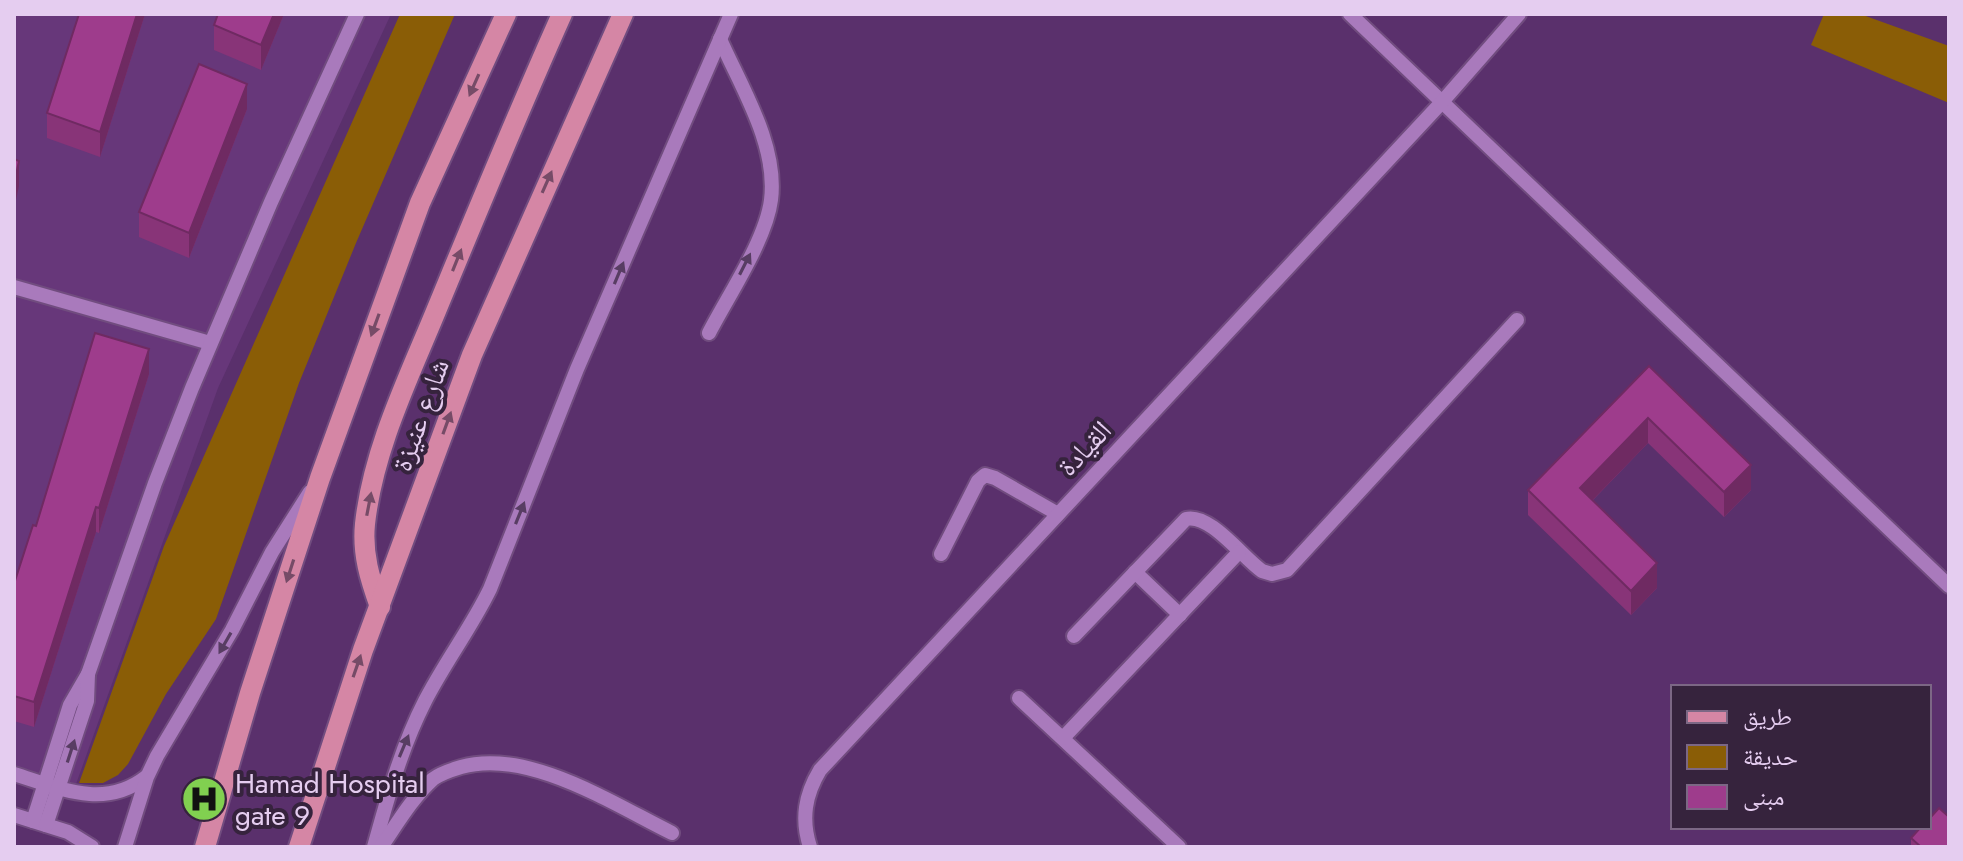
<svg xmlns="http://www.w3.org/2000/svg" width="1963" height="861" font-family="Jost,'Noto Naskh Arabic',sans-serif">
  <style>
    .built { fill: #67377a }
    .green { fill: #8a5d06 }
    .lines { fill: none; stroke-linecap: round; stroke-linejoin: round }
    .minor-casing { stroke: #714c7f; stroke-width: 18 }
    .major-casing { stroke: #714c7f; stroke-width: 24 }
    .minor { stroke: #a97abc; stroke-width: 14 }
    .major { stroke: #d586a5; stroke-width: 20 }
    .wall { fill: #883478 }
    .shaded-wall { fill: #6f2a62 }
    .building { fill: #9e3c8c; stroke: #6f2a62; stroke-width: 2 }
    .oneway { fill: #764b67 }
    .oneway2 { fill: #583d63 }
    .labels { text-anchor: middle; stroke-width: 8; stroke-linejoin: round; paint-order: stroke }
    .street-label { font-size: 28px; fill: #e5cdf0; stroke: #36233d }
    .poi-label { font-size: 28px; fill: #e5cdf0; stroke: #36233d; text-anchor: start }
  </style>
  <rect width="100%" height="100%" fill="#5a306c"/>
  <polygon class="built" points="14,14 391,14 218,388 76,784 14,766"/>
  <g class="green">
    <polygon points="400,14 455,14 356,243 299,383 216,619 166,694 128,764 118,775 103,783 79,783 164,546"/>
    <polygon points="1824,14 1860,14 1949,46 1949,103 1811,45"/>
  </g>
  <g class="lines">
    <g class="minor-casing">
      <g id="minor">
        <polyline points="1350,14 1949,586"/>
        <polyline points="14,287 210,343"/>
        <path d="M 709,333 C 728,296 766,240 771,200 C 778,145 741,87 720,39"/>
        <polyline points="941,554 978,481 985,475 995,478 1058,514"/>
        <polyline points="1135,572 1180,615"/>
        <path d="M 1074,636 L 1186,519 C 1210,513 1242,557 1262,571 L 1272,574 L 1287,570 L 1517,320"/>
        <polyline points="1019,698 1179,847"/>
        <polyline points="1063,738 1239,552"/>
        <path d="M 14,774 C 59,788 104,810 146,777"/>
        <polyline points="14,815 68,832 92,847"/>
        <polyline points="33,821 70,705 88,674 155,483 192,388 271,202 357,14"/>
        <polyline points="46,825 87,701 88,674"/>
        <polyline points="125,847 147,777 157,756 232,630 272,552 310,492"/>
        <path d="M 374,847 C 388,797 401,748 425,701 C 445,662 471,628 490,589 L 577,369 L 731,14"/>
        <path d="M 381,847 C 397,824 412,798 433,779 C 441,773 451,770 461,767 C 528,748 613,804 672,833"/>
        <path d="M 810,847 C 801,819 805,795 820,770 L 1442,102 L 1519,14"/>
      </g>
    </g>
    <g class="major-casing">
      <g id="major">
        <path d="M 380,607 C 370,579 362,554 365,524 C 373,450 408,379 436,311 C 477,212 518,112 562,14"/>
        <polyline points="205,847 250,693 320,478 420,203 506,14"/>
        <polyline points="299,847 363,650 472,355 623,14"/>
      </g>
    </g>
    <use href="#minor" class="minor"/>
    <use href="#major" class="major"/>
  </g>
  <g class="wall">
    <polygon points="145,14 100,157 47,138 47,113"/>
    <polygon points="284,14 261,70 214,50 214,25"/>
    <polygon points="247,109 189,258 139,237 139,212"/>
    <polygon points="1649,366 1751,490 1724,517 1648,443 1593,500 1657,588 1631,615 1528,515 1528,490"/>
    <polygon points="149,374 99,533 96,532 34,727 14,721 14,584 36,526"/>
    <polygon points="1911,838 1949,847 1911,847"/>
  </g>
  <g class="shaded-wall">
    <polygon points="137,14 145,14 100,157 100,132"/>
    <polygon points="274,14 284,14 261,70 261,45"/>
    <polygon points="247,84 247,109 189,258 189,233"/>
    <polygon points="19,161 19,186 14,209 14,184"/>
    <polygon points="16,329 16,354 14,361 14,336"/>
    <polygon points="149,349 149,374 99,533 99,508"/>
    <polygon points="1648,418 1648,443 1580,513 1580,488"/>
    <polygon points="1751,465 1751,490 1724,517 1724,492"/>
    <polygon points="96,507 96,532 34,727 34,702"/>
    <polygon points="1657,563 1657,588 1631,615 1631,591"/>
  </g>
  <g class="building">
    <polygon points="79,14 137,14 100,132 47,113"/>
    <polygon points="218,14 274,14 261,45 214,25"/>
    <polygon points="199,64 247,84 189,233 139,212"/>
    <polygon points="14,159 19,161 14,184"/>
    <polygon points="95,333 149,349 99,508 96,507 34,702 14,696 14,584 33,525 36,526"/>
    <polygon points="1649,366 1751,465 1724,492 1648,418 1580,488 1657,563 1631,591 1528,490"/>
    <polygon points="1939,808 1949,817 1949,847 1921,847 1911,838 1921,827 1929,827 1929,819"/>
  </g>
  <defs><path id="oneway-solid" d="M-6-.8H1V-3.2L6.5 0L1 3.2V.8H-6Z" transform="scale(2)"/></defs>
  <g class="oneway">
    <use href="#oneway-solid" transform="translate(474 85) rotate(114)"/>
    <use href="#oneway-solid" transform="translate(547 182) rotate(-66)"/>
    <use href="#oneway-solid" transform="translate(457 260) rotate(-68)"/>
    <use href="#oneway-solid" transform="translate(375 325) rotate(110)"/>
    <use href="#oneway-solid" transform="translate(447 423) rotate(-70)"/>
    <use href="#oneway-solid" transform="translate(369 504) rotate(-79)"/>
    <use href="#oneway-solid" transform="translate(290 571) rotate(108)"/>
    <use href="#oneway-solid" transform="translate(357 666) rotate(-71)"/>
  </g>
  <g class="oneway2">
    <use href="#oneway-solid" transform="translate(745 264) rotate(-63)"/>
    <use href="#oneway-solid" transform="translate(619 273) rotate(-67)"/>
    <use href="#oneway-solid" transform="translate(520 513) rotate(-68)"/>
    <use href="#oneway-solid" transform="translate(225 643) rotate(120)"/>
    <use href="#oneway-solid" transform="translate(404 746) rotate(-67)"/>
    <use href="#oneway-solid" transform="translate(71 751) rotate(-72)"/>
  </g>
  <defs>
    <g id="hospital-disc" transform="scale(2.3)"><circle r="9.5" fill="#81d050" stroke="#36233d"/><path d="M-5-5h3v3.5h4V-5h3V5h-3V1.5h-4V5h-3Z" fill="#111"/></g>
  </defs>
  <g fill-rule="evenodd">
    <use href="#hospital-disc" x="204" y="799"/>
  </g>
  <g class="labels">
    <g class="street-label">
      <text transform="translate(420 415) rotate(-70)" y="10">شارع عنيزة</text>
      <text transform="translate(1084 448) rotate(-47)" y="10">القيادة</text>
    </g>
    <g class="poi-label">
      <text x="235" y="793">Hamad Hospital<tspan x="235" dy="32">gate 9</tspan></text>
    </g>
  </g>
  <rect width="1963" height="861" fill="none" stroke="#e5cdf0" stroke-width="32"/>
  <rect x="1671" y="685" width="260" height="144" fill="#36233d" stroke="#7c6785" stroke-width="2"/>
  <rect x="1687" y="711" width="40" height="12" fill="#d586a5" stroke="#7c6785" stroke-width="2"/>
  <text x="1743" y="725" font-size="24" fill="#e5cdf0">طريق</text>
  <rect x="1687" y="745" width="40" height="24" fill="#8a5d06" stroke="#7c6785" stroke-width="2"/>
  <text x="1743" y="765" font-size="24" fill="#e5cdf0">حديقة</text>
  <rect x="1687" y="785" width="40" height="24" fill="#9e3c8c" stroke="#7c6785" stroke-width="2"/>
  <text x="1743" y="805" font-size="24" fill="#e5cdf0">مبنى</text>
</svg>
